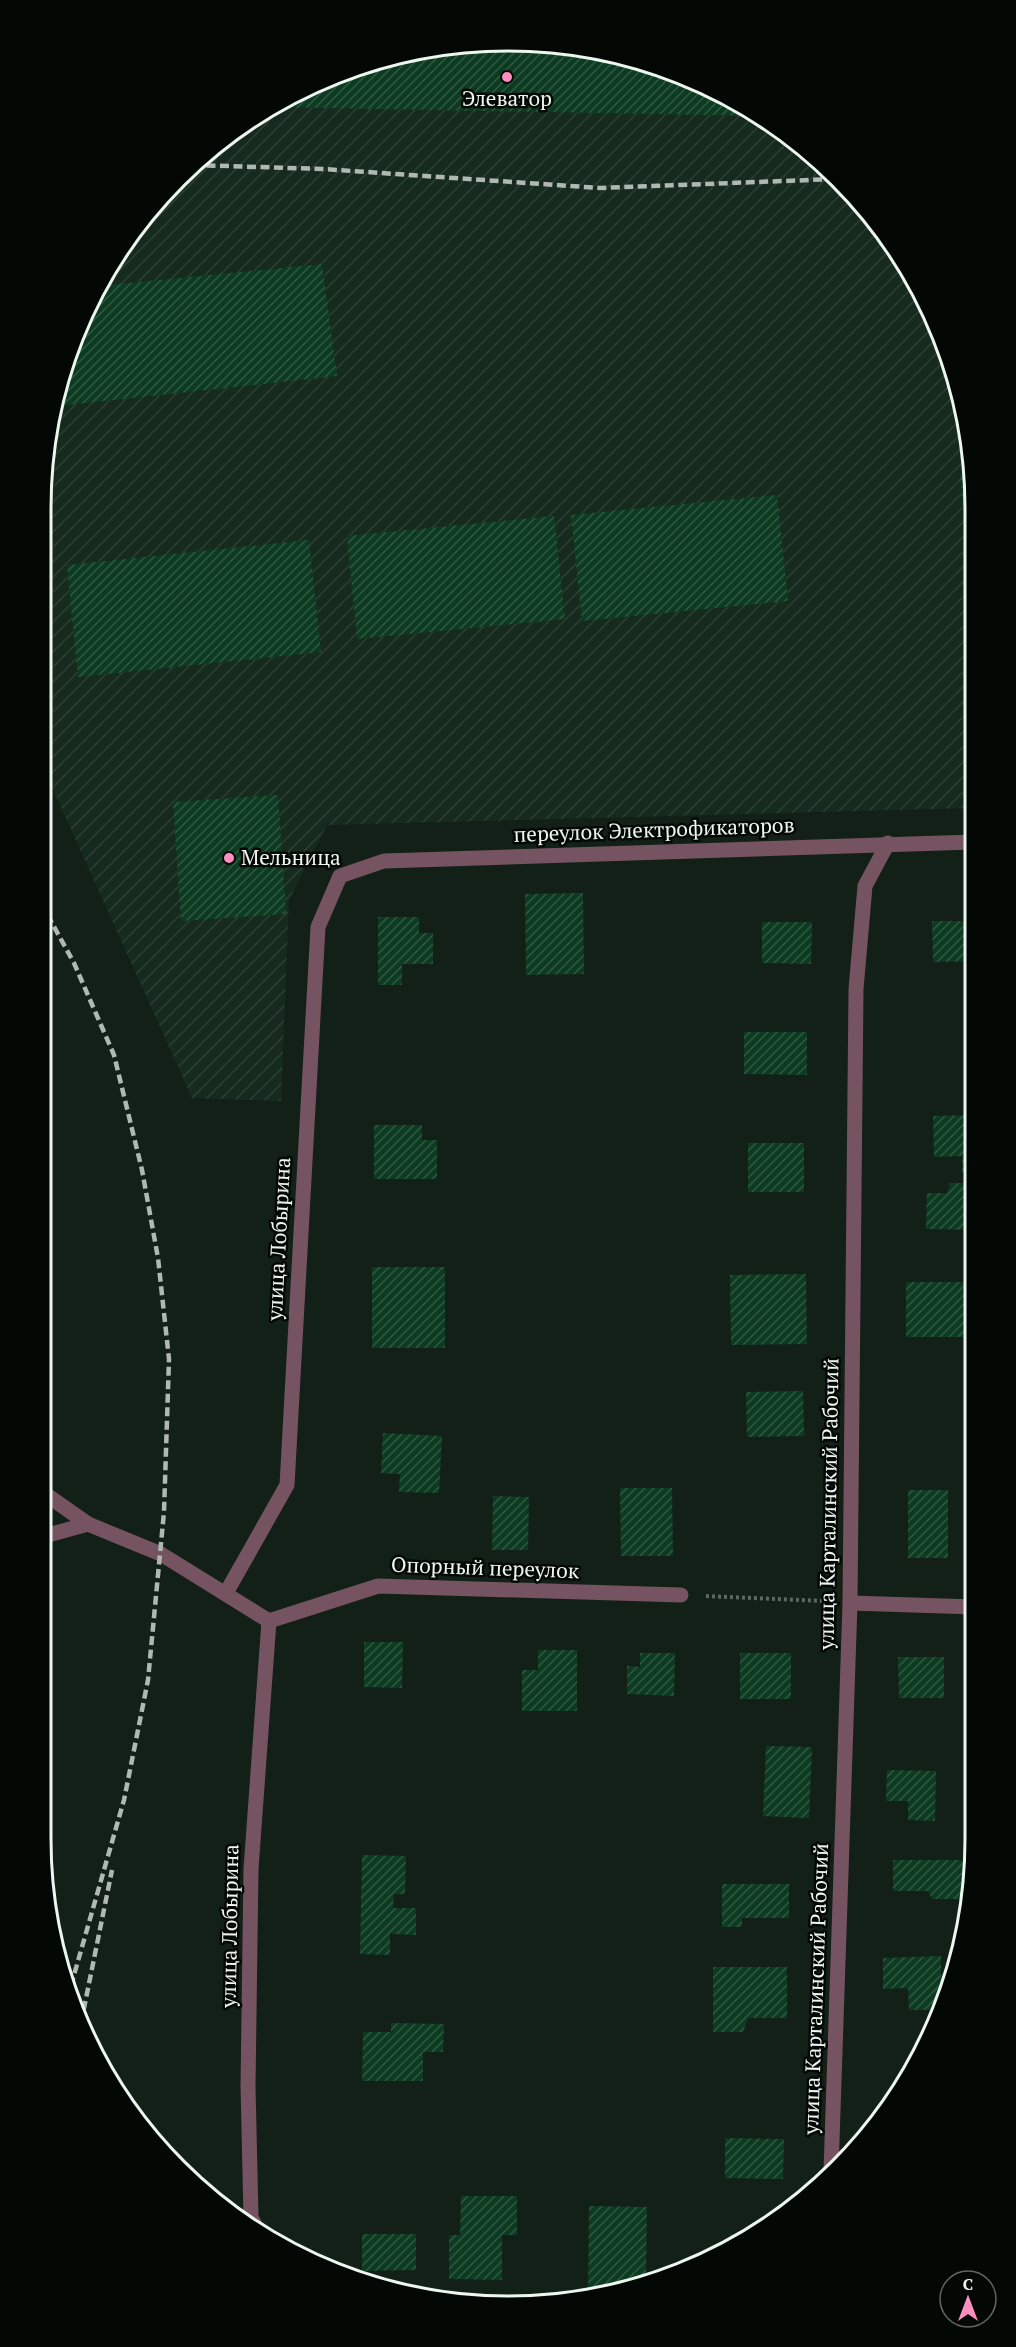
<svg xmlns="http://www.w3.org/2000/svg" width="1016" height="2347" font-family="'PT Serif',serif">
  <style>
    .industrial { fill: url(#industrial-furrows) }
    .building { fill: url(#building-hatch) }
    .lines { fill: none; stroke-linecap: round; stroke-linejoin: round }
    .path { stroke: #5c6860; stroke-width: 4; stroke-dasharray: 3 3; stroke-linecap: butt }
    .minor { stroke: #765361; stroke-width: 15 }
    .rail { stroke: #afb9b2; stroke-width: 4.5; stroke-dasharray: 9 4.5; stroke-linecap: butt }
    .poi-dot { fill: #fd8ebf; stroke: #040805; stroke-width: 2 }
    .labels { text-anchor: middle; stroke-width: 5; stroke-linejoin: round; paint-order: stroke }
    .poi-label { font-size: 21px; fill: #edf6ef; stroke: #040805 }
    .street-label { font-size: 21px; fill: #edf6ef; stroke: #040805 }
    .rim { fill: none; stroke: #edf6ef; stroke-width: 3 }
  </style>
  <defs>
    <pattern id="industrial-furrows" width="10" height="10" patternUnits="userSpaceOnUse" patternTransform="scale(1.5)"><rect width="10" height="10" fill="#162a1d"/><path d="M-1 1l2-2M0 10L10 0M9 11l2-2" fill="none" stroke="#2d3f33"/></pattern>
    <pattern id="building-hatch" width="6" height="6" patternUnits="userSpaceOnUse" patternTransform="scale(1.5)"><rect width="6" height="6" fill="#0d3b22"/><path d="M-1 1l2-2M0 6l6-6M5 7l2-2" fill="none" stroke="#315842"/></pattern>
  </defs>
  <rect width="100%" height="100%" fill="#122017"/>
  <polygon class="industrial" points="478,41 569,45 659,65 768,119 860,200 940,329 971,447 973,808 327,825 289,900 281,1101 192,1098 41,763 41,508 65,357 103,274 157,200 224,137 302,89 387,56"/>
  <g class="building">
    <polygon points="478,41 569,45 659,65 761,116 272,107 302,89 387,56"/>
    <polygon points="322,264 337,376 57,406 65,357 98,286"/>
    <polygon points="972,473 972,589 970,589 960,474"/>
    <polygon points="777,495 788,601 582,621 571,515"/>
    <polygon points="554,516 565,619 357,639 347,536"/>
    <polygon points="309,540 321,652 78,677 67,565"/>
    <polygon points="278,795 286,914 181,921 173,802"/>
    <polygon points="583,893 584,974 526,975 525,894"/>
    <polygon points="378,917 419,917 419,933 433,933 433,964 402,964 402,985 378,985"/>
    <polygon points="932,921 973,921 973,961 933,962"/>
    <polygon points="762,922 812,922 811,964 762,963"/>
    <polygon points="744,1032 807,1032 807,1075 744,1074"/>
    <polygon points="973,1115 974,1173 962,1173 962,1156 934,1157 933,1116"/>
    <polygon points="374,1125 422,1125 422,1140 437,1140 437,1179 374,1179"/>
    <rect x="748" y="1143" width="56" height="49"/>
    <polygon points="950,1183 974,1183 974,1230 926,1229 927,1193 947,1193"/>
    <rect x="372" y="1267" width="73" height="81"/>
    <polygon points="806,1274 807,1344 731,1345 730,1275"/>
    <rect x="906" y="1282" width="68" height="55"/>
    <polygon points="803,1391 804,1436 747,1437 746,1392"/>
    <polygon points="383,1433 442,1436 439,1493 399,1492 400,1474 381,1473"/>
    <polygon points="620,1488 672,1488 673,1556 621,1556"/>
    <rect x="908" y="1490" width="40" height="68"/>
    <polygon points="493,1496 529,1497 528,1550 492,1550"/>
    <polygon points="364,1642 403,1642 402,1688 364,1687"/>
    <polygon points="538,1650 577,1650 577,1711 522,1711 522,1670 538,1670"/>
    <polygon points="640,1653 675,1653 674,1696 627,1694 627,1666 640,1667"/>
    <rect x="740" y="1653" width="51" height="46"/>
    <polygon points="898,1657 944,1657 944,1698 899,1698"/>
    <polygon points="766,1746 812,1747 809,1818 763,1816"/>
    <polygon points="887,1770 936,1771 935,1821 908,1820 908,1801 886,1801"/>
    <polygon points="362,1855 406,1856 405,1894 394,1894 393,1908 416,1908 416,1935 390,1934 390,1955 360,1954"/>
    <polygon points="893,1860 963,1860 963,1899 932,1899 928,1891 893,1891"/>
    <polygon points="722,1884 789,1884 789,1918 742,1918 742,1927 722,1927"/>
    <polygon points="941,1956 941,2010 909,2010 908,1988 883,1989 883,1958"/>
    <polygon points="713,1967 787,1967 787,2018 748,2018 743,2032 713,2032"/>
    <polygon points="391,2023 444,2024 443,2052 423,2052 423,2081 362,2081 363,2032 391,2032"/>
    <polygon points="725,2138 784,2139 783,2179 725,2178"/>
    <polygon points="461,2196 517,2196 517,2235 502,2235 502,2280 449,2279 449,2235 460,2235"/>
    <polygon points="589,2206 647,2207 646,2280 599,2298 588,2299"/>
    <polygon points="362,2234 416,2234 416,2270 362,2271"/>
    <polygon points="730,2234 754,2234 742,2244 730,2248"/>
  </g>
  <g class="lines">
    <polyline class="path" points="706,1596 824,1601"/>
    <g class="minor">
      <polyline points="41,1491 88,1524 161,1554 269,1621 378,1586 681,1595"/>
      <polyline points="41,1537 88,1524"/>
      <polyline points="226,1593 287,1485 318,927 340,876 384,861 973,842"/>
      <polyline points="850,1603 975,1607"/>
      <polyline points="831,2171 850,1603 856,989 865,886 888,843"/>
      <polyline points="258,2231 251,2217 248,2086 251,1869 269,1621"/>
    </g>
    <g class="rail">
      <polyline points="193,165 323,169 600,188 836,179"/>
      <polyline points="41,903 74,963 114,1055 142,1170 158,1258 169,1359 164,1512 148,1680 124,1800 68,1996"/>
      <polyline points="81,2023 112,1870"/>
    </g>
  </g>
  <g class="poi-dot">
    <circle cx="507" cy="77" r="6"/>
    <circle cx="229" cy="858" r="6"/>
  </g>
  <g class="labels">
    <g class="poi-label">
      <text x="507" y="106">Элеватор</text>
      <text x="241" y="865" text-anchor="start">Мельница</text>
    </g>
    <g class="street-label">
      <text transform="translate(654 830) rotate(-2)" y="7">переулок Электрофикаторов</text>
      <text transform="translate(279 1239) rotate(-87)" y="7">улица Лобырина</text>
      <text transform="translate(829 1504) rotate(-89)" y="7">улица Карталинский Рабочий</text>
      <text transform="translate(485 1568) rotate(2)" y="7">Опорный переулок</text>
      <text transform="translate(230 1926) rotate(-89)" y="7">улица Лобырина</text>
      <text transform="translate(816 1989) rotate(-88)" y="7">улица Карталинский Рабочий</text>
    </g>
  </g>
  <path d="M0 0H1016V2347H0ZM508 51H508A457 457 0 0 1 965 508V1839A457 457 0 0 1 508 2296H508A457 457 0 0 1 51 1839V508A457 457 0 0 1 508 51Z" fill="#040805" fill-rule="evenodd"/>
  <path class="rim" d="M508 51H508A457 457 0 0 1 965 508V1839A457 457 0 0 1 508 2296H508A457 457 0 0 1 51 1839V508A457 457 0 0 1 508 51Z"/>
  <g transform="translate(968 2299)"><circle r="28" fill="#040805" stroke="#616763" stroke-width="1.5"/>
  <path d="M0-4.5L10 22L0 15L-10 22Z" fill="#fd8ebf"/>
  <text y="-9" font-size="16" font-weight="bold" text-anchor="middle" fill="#edf6ef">С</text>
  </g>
</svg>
